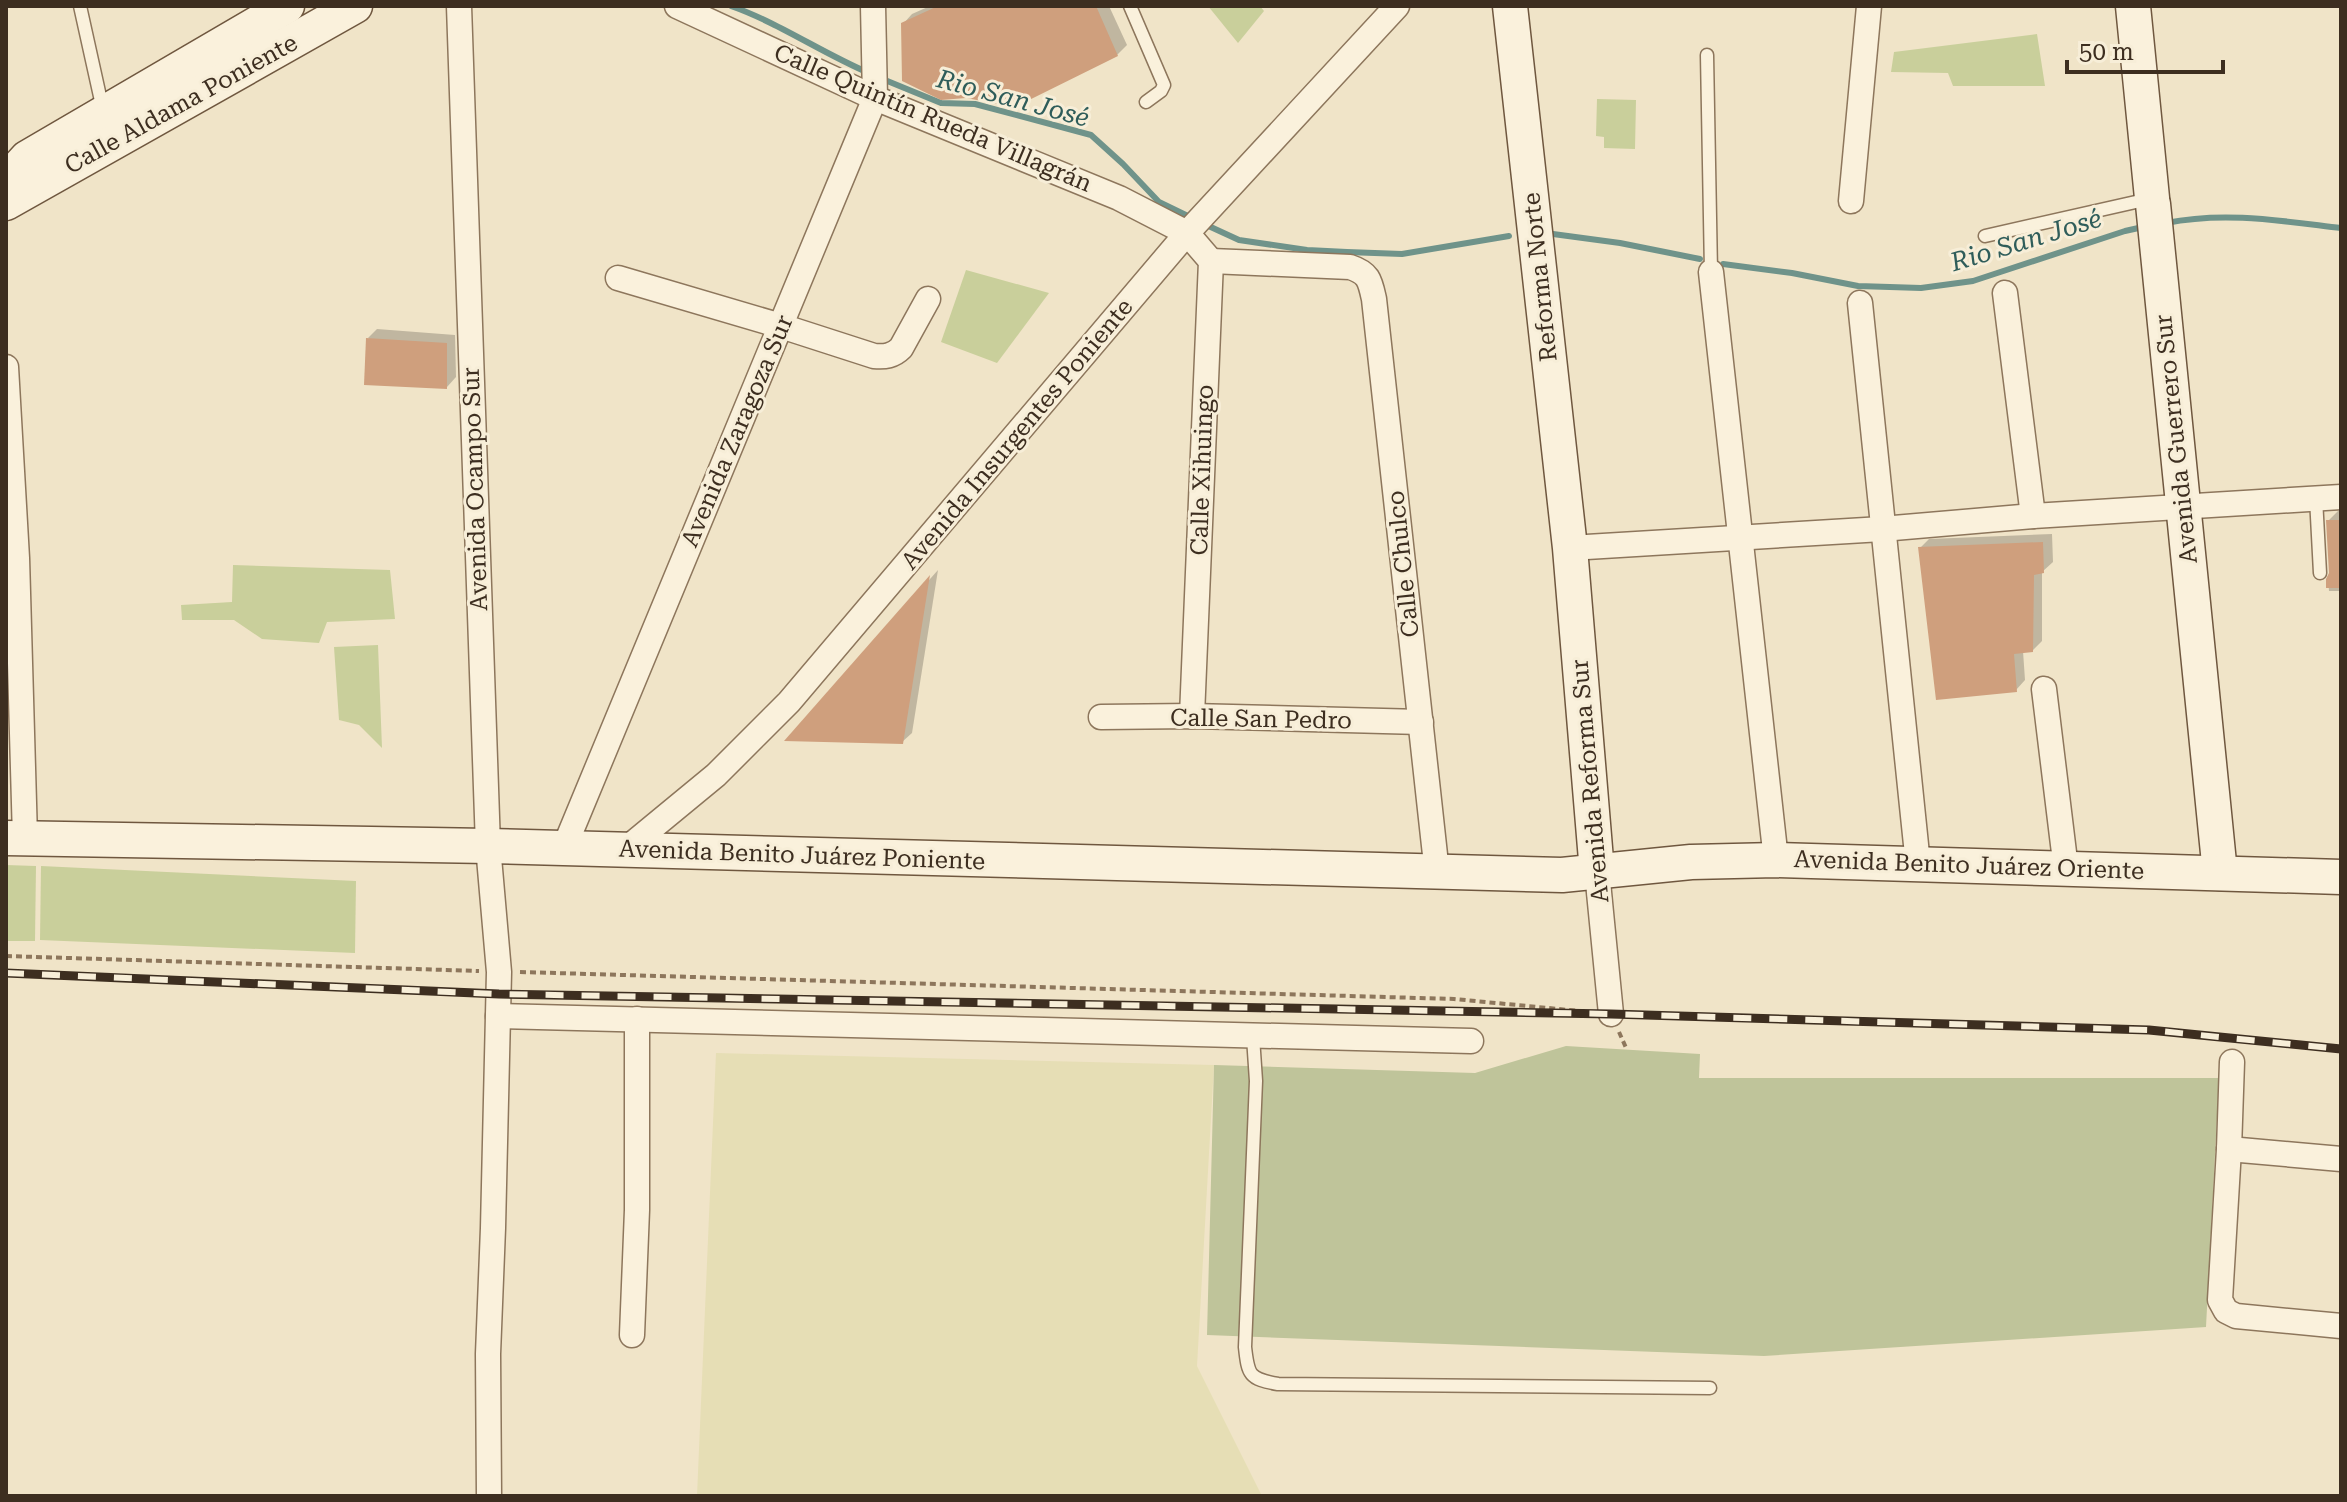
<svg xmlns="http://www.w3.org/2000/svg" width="2347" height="1502" font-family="'Roboto Serif',serif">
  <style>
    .farmland { fill: #e6deb5 }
    .green { fill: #c9cf9b }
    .cemetery { fill: #bfc49a }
    .shadow { fill: #0003 }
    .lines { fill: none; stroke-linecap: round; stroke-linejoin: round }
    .stream { stroke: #6f938a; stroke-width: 6 }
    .building { fill: #cf9f7d }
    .lane-casing { stroke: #8d765c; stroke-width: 15 }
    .street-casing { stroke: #8d765c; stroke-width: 27 }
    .secondary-casing { stroke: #6f573f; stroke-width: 37 }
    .path { stroke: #8d765c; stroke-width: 4; stroke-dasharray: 6 4; stroke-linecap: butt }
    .lane { stroke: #faf1dc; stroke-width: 12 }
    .street { stroke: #faf1dc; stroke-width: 24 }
    .secondary { stroke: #faf1dc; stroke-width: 34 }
    .rail-casing { stroke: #3d2e20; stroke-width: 9 }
    .rail { stroke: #f7eed8; stroke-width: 6; stroke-dasharray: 18; stroke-linecap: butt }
    .labels { text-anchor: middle; stroke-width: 6; stroke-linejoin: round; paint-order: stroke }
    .street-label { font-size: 24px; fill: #3d2e20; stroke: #f7eed8 }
    .water-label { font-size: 26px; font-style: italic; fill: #2f5d5a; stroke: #f7eed8 }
  </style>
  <rect width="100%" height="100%" fill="#f0e4c8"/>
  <polygon class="farmland" points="716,1053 1214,1065 1197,1366 1262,1496 697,1496"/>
  <g class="green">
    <polygon points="1208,6 1260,6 1264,11 1238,43"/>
    <polygon points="2037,34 2045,86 1953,86 1948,73 1891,72 1894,52"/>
    <polygon points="1597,99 1636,100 1635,149 1604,148 1604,137 1596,136"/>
    <polygon points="966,270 1049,293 997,363 941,342"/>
    <polygon points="233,565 390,570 395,619 327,622 319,643 262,639 234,620 182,620 181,605 232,602"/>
    <polygon points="378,645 382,748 359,725 339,720 334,647"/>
    <polygon points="6,865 36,866 35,941 6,941"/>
    <polygon points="41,866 356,881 355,953 40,940"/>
  </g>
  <polygon class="cemetery" points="1566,1046 1700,1054 1699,1078 2219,1078 2206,1327 1764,1356 1207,1335 1214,1065 1475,1073"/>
  <g class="shadow">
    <polygon points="930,6 1109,6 1127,45 1117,55 903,24 912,14"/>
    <polygon points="377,329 455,335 456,377 447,387 368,338"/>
    <polygon points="2338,511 2341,511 2341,591 2329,591 2328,579 2331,573 2328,521"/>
    <polygon points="2052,534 2053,562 2042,572 2042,641 2033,650 2023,651 2025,680 2016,690 1920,548 1929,539"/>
    <polygon points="938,570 912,733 902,742 788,739"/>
  </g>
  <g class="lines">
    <g class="stream">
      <path d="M 731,6 C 779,23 822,53 869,73"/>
      <polyline points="880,78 941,103 975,104 1091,135 1123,164 1159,202 1192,218"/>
      <polyline points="1202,223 1239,240 1307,250 1347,252 1402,254 1509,236"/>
      <path d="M 2166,223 C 2225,211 2282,221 2341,228"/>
      <polyline points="1553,234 1620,243 1700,259"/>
      <polyline points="1723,264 1792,273 1858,286 1921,288 1973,281 2125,231 2143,227"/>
    </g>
  </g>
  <g class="building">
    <polygon points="938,6 1096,6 1118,56 1015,107 966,98 941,100 902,81 901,23"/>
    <polygon points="366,338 447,343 447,389 364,385"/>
    <polygon points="2326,520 2341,520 2341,588 2326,588 2326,579 2329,573"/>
    <polygon points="2043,542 2044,573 2034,575 2033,652 2014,654 2017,692 1936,700 1918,547"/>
    <polygon points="930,575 903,744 784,741"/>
  </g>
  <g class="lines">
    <g class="lane-casing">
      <g id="lane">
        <polyline points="80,6 103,110"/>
        <polyline points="1130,6 1164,85 1161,91 1146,102"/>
        <polyline points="1707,55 1711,272"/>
        <polyline points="1985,236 2149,199"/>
        <polyline points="2316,498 2320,573"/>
        <path d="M 1253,1037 L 1256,1081 L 1245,1347 C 1248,1375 1249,1379 1278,1384 L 1710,1388"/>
      </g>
    </g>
    <g class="street-casing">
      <g id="street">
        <polyline points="459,6 488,846 499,972 493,1228 488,1354 489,1496"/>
        <polyline points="677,6 875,98 1119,198 1187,233 1211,261 1192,716"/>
        <polyline points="1851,201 1869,6"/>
        <path d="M 1211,261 L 1350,267 C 1369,273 1370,281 1374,299 L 1437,873"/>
        <polyline points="1711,272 1776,860"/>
        <path d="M 618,278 L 781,326 L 874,356 C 885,357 893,356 901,348 L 928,299"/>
        <polyline points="2005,293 2033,516"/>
        <polyline points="1860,303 1918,864"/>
        <polyline points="6,367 17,558 25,838"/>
        <polyline points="1570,548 1882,529 2033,516 2341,497"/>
        <polyline points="2044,689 2066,869"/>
        <polyline points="1101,717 1192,716 1421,722"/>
        <polyline points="564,848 875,98 873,6"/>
        <polyline points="625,850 716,775 789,702 1187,233 1397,6"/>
        <polyline points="1597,872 1611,1014"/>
        <polyline points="498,1016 1471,1041"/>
        <polyline points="2232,1062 2229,1149 2220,1300 2226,1311 2236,1316 2341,1326"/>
        <polyline points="2229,1149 2341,1159"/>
        <polyline points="632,1335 637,1210 637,1019"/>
      </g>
    </g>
    <g class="secondary-casing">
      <g id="secondary">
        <polyline points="1510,6 1570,548 1597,872"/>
        <polyline points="2133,6 2152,198"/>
        <polyline points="6,181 27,158 287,6"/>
        <polyline points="6,203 355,6"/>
        <polyline points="2153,204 2220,873"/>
        <polyline points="6,838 488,846 1562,875 1691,862 1776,860 2341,877"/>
      </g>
    </g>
    <g class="path">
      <polyline points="6,956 479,971"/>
      <polyline points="520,972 1454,999 1590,1012"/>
      <polyline points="1619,1032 1627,1050"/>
    </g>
    <use href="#lane" class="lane"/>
    <use href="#street" class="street"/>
    <use href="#secondary" class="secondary"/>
    <g class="rail-casing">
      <polyline id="rail" points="6,973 499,994 1611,1014 2149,1030 2341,1049"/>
    </g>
    <use href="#rail" class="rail"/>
  </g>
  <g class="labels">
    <g class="street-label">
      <text transform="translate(181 104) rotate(-29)" y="8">Calle Aldama Poniente</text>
      <text transform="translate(933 118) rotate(23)" y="8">Calle Quintín Rueda Villagrán</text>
      <text transform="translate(1540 277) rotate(-96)" y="8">Reforma Norte</text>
      <text transform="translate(737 431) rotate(-67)" y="8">Avenida Zaragoza Sur</text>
      <text transform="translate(1017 434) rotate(-50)" y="8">Avenida Insurgentes Poniente</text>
      <text transform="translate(2176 439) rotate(-96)" y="8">Avenida Guerrero Sur</text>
      <text transform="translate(1202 470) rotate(-88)" y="8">Calle Xihuingo</text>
      <text transform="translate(475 489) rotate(-92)" y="8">Avenida Ocampo Sur</text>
      <text transform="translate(1403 564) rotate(-96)" y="8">Calle Chulco</text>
      <text transform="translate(1261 719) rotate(1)" y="8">Calle San Pedro</text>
      <text transform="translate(1590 781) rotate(-95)" y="8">Avenida Reforma Sur</text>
      <text transform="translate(802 855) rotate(2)" y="8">Avenida Benito Juárez Poniente</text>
      <text transform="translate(1969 865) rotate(2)" y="8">Avenida Benito Juárez Oriente</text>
    </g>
    <g class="water-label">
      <text transform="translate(1013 98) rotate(15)" y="9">Rio San José</text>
      <text transform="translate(2026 240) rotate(-17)" y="9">Rio San José</text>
    </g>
  </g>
  <rect width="2347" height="1502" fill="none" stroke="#3d2e20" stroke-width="16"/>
  <path d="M2067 60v12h156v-12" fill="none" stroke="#3d2e20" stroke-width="4"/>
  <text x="2079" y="60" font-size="24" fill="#3d2e20" stroke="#f7eed8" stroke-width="6" paint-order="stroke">50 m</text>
</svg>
